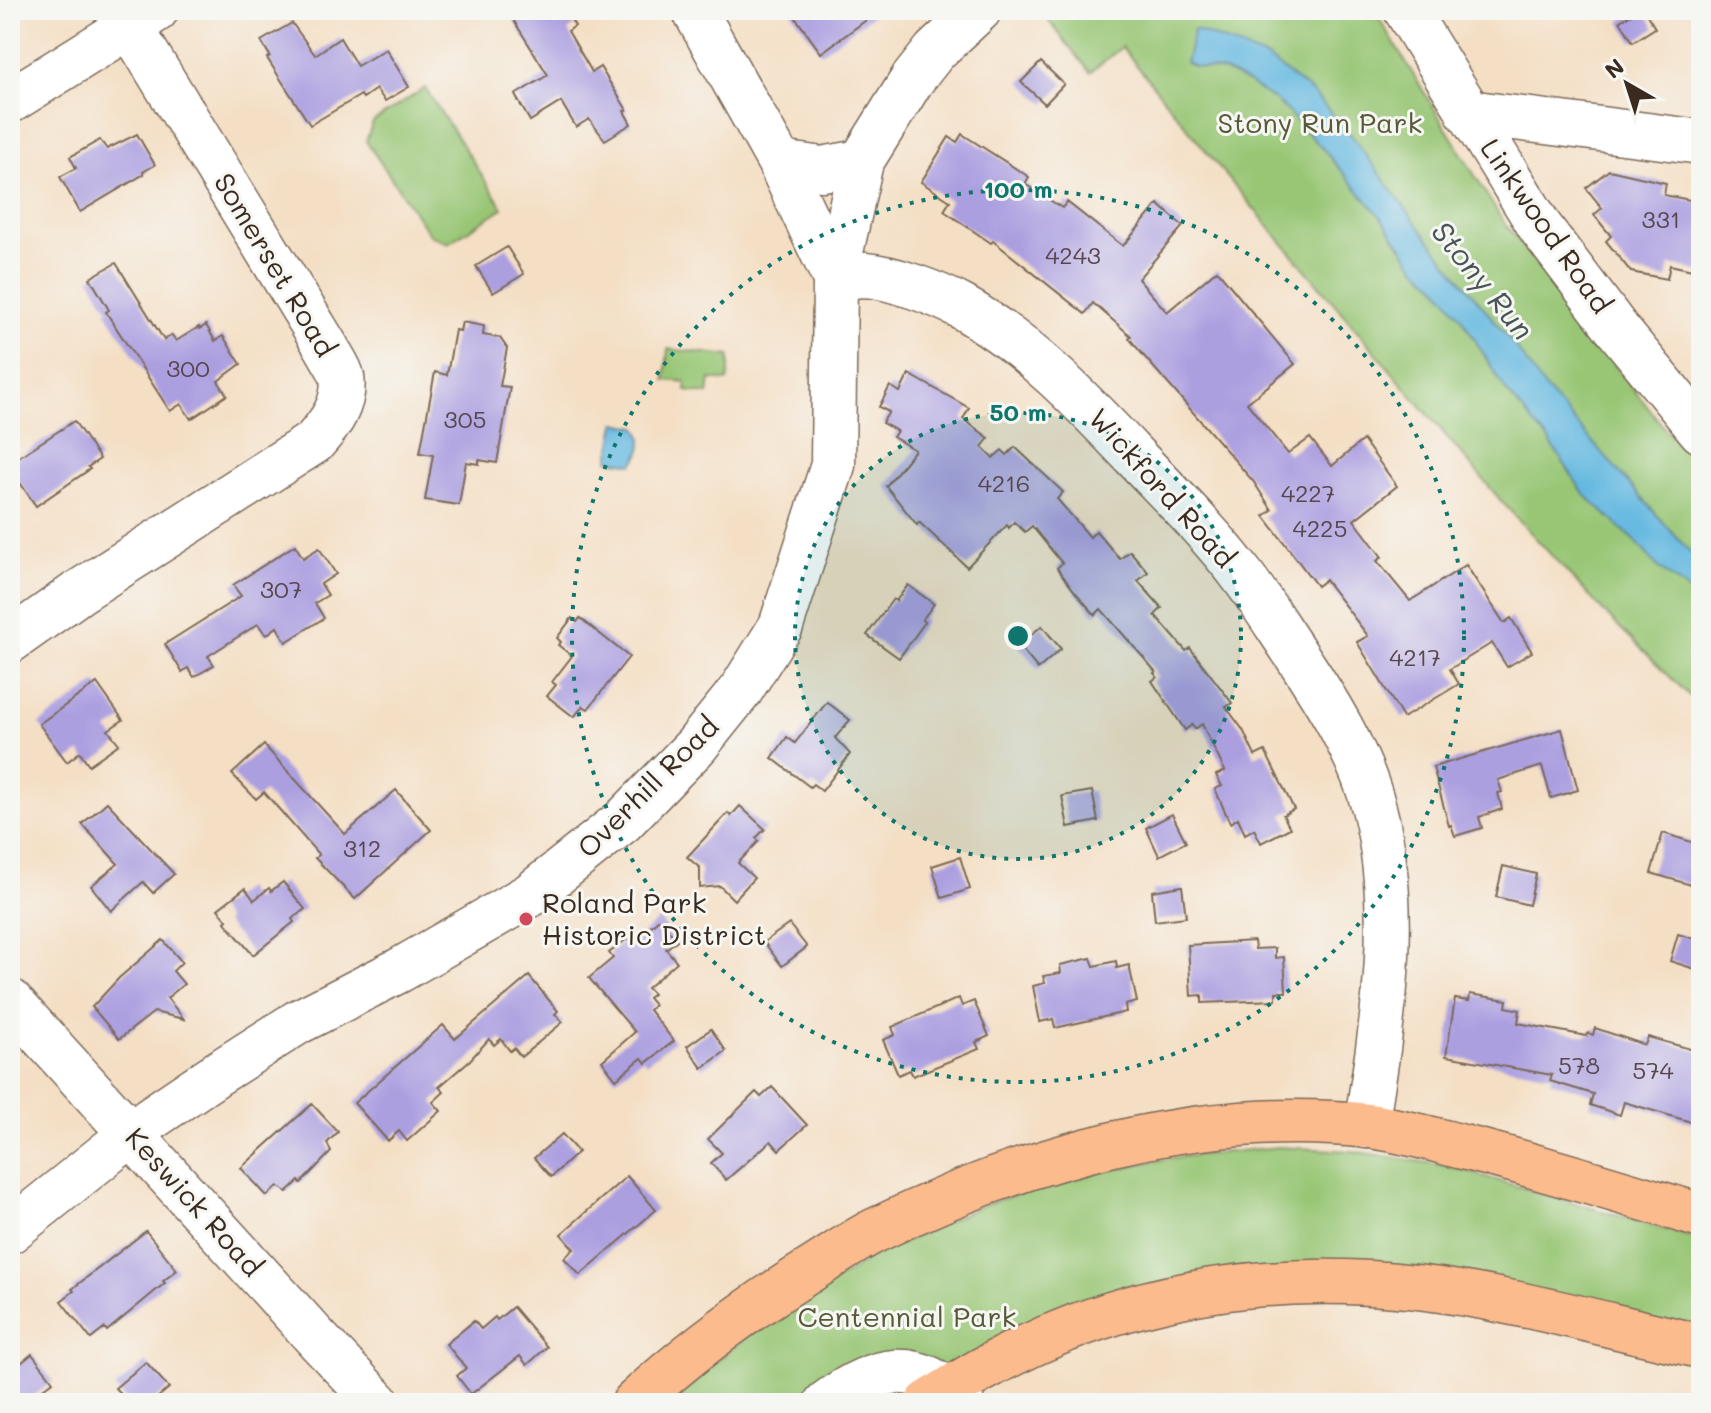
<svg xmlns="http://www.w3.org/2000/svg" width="1711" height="1413" font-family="Mali,sans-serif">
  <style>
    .green { fill: #98c675; stroke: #6a784a; stroke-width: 2 }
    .water { fill: #64b8e0; stroke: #50717f; stroke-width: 2 }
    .building { fill: #ab9fe0 }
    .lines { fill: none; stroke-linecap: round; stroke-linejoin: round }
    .minor-casing { stroke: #7c6958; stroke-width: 47 }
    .major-casing { stroke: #7c6958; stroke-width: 47 }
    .minor { stroke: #fff; stroke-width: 44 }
    .major { stroke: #fbbb8d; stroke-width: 44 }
    .ring { fill: none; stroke: #0f766e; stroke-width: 4; stroke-dasharray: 4 8 }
    .poi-dot { fill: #d1495b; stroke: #f6f6f2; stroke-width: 3 }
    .labels { text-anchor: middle; stroke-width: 6; stroke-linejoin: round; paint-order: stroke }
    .number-label { font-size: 24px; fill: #57474e }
    .park-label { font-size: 28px; fill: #575938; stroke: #f6f6f2 }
    .street-label { font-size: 28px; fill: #3b2a1e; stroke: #f6f6f2 }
    .poi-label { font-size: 28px; fill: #3b2a1e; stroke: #f6f6f2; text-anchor: start }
    .water-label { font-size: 30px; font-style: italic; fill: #475558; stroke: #f6f6f2 }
    .centre { fill: #0f766e; stroke: #f6f6f2; stroke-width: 4 }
    .ring-label { font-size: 24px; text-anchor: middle; font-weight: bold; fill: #0f766e; stroke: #f6f6f2; stroke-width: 6; stroke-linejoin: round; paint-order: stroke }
  </style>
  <rect width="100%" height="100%" fill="#f6f6f2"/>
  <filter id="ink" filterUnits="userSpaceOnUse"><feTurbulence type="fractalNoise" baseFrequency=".0125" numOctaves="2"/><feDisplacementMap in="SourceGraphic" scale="16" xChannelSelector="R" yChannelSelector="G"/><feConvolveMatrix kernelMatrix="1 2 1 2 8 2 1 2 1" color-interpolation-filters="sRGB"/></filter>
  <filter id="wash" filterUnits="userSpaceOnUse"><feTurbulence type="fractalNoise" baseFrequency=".006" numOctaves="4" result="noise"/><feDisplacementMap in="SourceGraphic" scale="32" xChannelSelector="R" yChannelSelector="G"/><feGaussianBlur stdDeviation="1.8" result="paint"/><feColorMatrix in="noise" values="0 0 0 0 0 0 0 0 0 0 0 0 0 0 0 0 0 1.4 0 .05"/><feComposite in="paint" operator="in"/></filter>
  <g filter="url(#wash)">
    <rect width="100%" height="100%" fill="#f4dfc5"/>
    <g class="green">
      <polygon points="1040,10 1374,10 1499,215 1565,303 1701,474 1701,707 1606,614 1503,503 1228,178 1122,47 1090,72"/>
      <polygon points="425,88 503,208 448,243 430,235 366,141 373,122"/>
      <polygon points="668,349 730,356 728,381 710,379 708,394 686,391 686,382 665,380"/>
      <polygon points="1278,1147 1352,1151 1448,1166 1701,1240 1701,1332 1234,1275 908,1398 902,1403 667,1403 748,1335 873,1257 980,1206 1066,1179 1170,1158"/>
    </g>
    <g class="water">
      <polygon points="1194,29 1267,58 1312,92 1351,135 1426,236 1511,341 1543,386 1695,558 1701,566 1701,608 1685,588 1658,567 1639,545 1585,495 1549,441 1506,391 1461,317 1438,287 1415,266 1380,216 1324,150 1279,103 1250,84 1225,71 1196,67 1186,63"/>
      <path d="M 616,423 L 637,427 C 646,441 642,452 633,464 L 609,460 Z"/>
    </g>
    <g id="blocks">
      <g class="building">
        <polygon points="507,10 565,10 575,26 568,31 592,72 600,67 627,110 624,111 631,124 605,140 589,119 576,127 561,102 530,121 515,95 548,75"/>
        <polygon points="790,10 880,10 821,53"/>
        <polygon points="1638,10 1644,10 1655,28 1633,42 1620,21"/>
        <polygon points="292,23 315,55 340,38 357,66 386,49 409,87 385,101 376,89 363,98 361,95 310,125 267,58 270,56 261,41"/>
        <polygon points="1041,62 1064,84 1045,104 1021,82"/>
        <polygon points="137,134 155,165 143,172 144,174 80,212 60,177 76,168 70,157 100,140 107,149"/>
        <polygon points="962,134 1029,177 1025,184 1062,208 1067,202 1123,246 1158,204 1183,226 1138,279 1167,312 1217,270 1295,364 1247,403 1288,454 1310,438 1332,466 1363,440 1397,486 1354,520 1382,557 1377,561 1410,601 1466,565 1504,623 1511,618 1532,652 1507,667 1492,643 1450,669 1459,684 1403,718 1357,642 1368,636 1325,580 1317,586 1264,516 1272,510 1253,481 1143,355 1129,338 1131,336 1093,303 1085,314 993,241 991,243 944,211 950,201 921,182 949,137 957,142"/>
        <polygon points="1609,170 1666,183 1664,195 1701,202 1701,272 1670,265 1667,279 1631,272 1606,241 1611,236 1594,215 1602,208 1586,188"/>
        <polygon points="507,247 524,274 493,293 476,266"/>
        <polygon points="116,263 164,340 172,335 176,341 199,327 200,329 206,325 215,341 223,336 241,364 218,381 227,395 191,419 181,404 170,411 106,312 109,310 90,278"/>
        <polygon points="462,322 484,326 483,335 500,338 507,348 500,386 510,387 497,463 479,460 479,464 466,462 459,505 425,500 433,455 420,453 435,372 447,375 455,330 460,331"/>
        <polygon points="909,374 969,408 963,419 989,438 982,447 993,458 1002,450 1007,455 1015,447 1063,492 1057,499 1090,537 1096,531 1120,559 1130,551 1148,572 1138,581 1162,608 1155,615 1186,651 1190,648 1232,703 1226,707 1243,730 1255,756 1265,751 1294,809 1283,815 1290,828 1261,843 1254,829 1245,834 1238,818 1230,823 1215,789 1222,786 1216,775 1225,771 1202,724 1195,729 1192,725 1185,730 1152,681 1157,677 1154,673 1156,672 1101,609 1095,615 1076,593 1057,568 1062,563 1032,526 1025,532 1014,522 1009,528 1007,525 967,567 919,522 917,525 886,486 915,450 893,437 897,431 882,423 889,412 879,407 890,386 900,392"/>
        <polygon points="74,421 100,459 88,467 90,469 36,506 14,474 18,471 11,462"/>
        <polygon points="295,545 303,558 319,548 336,574 321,584 328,595 315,603 324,618 286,642 277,627 266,635 258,624 208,656 214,665 194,677 188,668 182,672 165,644 241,596 233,585"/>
        <polygon points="908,585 934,604 922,620 925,622 899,658 867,635 893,599 896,601"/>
        <polygon points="572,618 577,622 580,618 629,657 588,709 583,706 574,717 547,696 556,685 552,682 572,656 558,645 561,642 557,638"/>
        <polygon points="1042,626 1061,649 1038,669 1018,645"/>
        <polygon points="97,683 123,720 108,730 119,744 89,765 80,752 67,762 39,724"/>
        <polygon points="827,702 850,720 835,738 850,754 822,791 813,784 810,787 772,758 787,737 795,743"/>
        <polygon points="1562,729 1578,790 1551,798 1542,766 1498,780 1502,792 1498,793 1502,809 1479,817 1482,828 1455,836 1451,825 1449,826 1433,767"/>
        <polygon points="264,745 345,834 396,790 431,830 355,899 315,858 319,855 264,792 256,799 232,774"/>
        <polygon points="1092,791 1098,821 1068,827 1062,796"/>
        <polygon points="107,802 174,874 153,893 143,882 111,911 91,886 118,864 82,824"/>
        <polygon points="740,806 765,829 756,838 759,841 738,863 754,878 734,900 720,886 700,888 700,868 687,857 728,813 731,816"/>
        <polygon points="1172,814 1186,842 1159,856 1146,828"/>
        <polygon points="1663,833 1701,845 1701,888 1651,873"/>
        <polygon points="960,857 970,889 942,898 932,866"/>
        <polygon points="1503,866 1536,874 1529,905 1496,897"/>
        <polygon points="283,882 305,909 292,919 294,922 253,955 225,922 227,920 218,909 245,888 254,900 269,888 271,891"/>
        <polygon points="1182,886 1186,917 1155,921 1152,891"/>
        <polygon points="659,919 677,940 666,949 677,962 647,988 653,994 648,998 654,1005 649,1010 674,1041 646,1063 642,1058 616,1079 602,1061 635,1032 589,978 613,958 609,953 628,938 632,943"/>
        <polygon points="789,924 807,947 782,966 764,942"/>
        <polygon points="1678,934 1701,941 1701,971 1670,961"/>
        <polygon points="163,940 182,962 173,971 184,984 167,998 184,1019 154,1012 119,1039 92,1007 119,978"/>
        <polygon points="1254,941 1255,949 1275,948 1275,958 1284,957 1286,992 1276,992 1276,1000 1202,1003 1202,995 1191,996 1188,945"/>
        <polygon points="1091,958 1094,966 1116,961 1117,968 1129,965 1137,1002 1125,1005 1126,1012 1055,1028 1053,1019 1040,1022 1033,986 1045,983 1043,976 1061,973 1060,965"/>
        <polygon points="529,976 558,1011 555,1014 563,1022 521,1057 514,1048 510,1051 501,1039 494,1045 489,1039 470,1060 439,1087 444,1092 433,1102 441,1111 407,1141 399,1131 388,1141 354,1103 443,1025 455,1039"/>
        <polygon points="1470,994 1507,1000 1506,1007 1520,1010 1518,1023 1587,1036 1588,1033 1593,1035 1595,1028 1645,1045 1648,1037 1701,1052 1701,1125 1624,1102 1620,1115 1590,1105 1593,1094 1550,1081 1552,1075 1446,1056 1455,999 1469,1001"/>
        <polygon points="959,998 962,1006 974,1001 989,1036 976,1042 979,1049 913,1076 910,1070 898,1075 883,1040 895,1035 892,1027"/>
        <polygon points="711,1029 726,1051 702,1068 687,1046"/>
        <polygon points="772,1087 807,1125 779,1150 771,1141 726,1180 711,1163 722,1153 708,1139 756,1092 761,1097"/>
        <polygon points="312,1104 338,1132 327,1143 331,1152 301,1183 299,1181 287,1192 278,1186 267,1196 241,1168"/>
        <polygon points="562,1134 578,1152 551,1177 534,1158"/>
        <polygon points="627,1176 656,1210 580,1275 564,1258 574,1249 561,1234"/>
        <polygon points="146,1231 177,1270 163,1281 165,1283 107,1331 105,1328 91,1339 61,1301 74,1291 72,1289"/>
        <polygon points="513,1307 547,1347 527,1365 520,1356 471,1394 457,1376 466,1368 446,1344 474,1321 481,1329 495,1317 497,1320"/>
        <polygon points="32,1354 53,1381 25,1403 10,1403 10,1372"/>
        <polygon points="146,1362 169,1388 151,1403 128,1403 115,1388"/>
      </g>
    </g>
  </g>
  <g filter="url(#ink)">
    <use href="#blocks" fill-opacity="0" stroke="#7c6958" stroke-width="2"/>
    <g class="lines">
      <g class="minor-casing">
        <g id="minor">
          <polyline points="694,10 780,163 835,279"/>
          <polyline points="1406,10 1540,227 1617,329 1701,431"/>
          <polyline points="10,101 156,10"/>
          <polyline points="1468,112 1701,142"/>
          <polyline points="780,163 822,169 861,162"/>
          <path d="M 835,279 C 844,278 855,275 865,275 C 893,277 938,294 962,307 C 1029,345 1083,402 1135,457 C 1172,496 1212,535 1244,578 C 1262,602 1278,628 1295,653 C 1327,701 1359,752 1374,808 C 1401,912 1383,1022 1366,1126"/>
          <path d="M 10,641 L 79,592 L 314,442 C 330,424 346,403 342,377 C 340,368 331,356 327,348 L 130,26"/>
          <polyline points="10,1001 318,1340 378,1403"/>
          <polyline points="10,1231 150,1119 215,1075 298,1022 400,970 530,895 623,821 696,746 716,721 741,690 781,626 833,465 835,279 861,162 912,80 935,51 979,10"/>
          <path d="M 826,1403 C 874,1367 917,1356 962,1403"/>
        </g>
      </g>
      <g class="major-casing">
        <g id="major">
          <path d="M 634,1403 C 690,1351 752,1306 817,1266 C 836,1254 854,1241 874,1231 C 1025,1157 1200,1107 1369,1126 C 1401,1130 1432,1139 1463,1147 C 1543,1167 1622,1192 1701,1216"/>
          <path d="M 928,1403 C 1076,1303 1240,1267 1417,1287 C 1512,1298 1608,1326 1701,1346"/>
        </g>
      </g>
      <use href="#minor" class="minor"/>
      <use href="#major" class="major"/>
    </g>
  </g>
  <circle cx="1018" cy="636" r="223" fill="#0f766e" fill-opacity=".12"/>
  <g class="ring">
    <circle cx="1018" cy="636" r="223"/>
    <circle cx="1018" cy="636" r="446"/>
  </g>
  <circle class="poi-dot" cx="526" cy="919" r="8"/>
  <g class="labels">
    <g class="number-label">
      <text x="1661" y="228">331</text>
      <text x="1073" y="264">4243</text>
      <text x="188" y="377">300</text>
      <text x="465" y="428">305</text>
      <text x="1004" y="492">4216</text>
      <text x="1308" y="502">4227</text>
      <text x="1320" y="537">4225</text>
      <text x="281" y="598">307</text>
      <text x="1415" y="666">4217</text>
      <text x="362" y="857">312</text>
      <text x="1579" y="1074">578</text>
      <text x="1653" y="1079">574</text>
    </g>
    <g class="park-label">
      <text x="1320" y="133">Stony Run Park</text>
      <text x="907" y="1327">Centennial Park</text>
    </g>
    <g class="street-label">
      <text transform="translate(1546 226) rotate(55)" y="10">Linkwood Road</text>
      <text transform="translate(275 265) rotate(59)" y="10">Somerset Road</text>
      <text transform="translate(1162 488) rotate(48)" y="10">Wickford Road</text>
      <text transform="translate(648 787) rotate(-45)" y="10">Overhill Road</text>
      <text transform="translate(194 1202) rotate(48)" y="10">Keswick Road</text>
    </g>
    <g class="poi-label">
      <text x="542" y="913">Roland Park<tspan x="542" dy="32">Historic District</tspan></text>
    </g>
    <g class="water-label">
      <text transform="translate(1482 281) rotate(51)" y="10">Stony Run</text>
    </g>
  </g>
  <circle cx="1018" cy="636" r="12" class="centre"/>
  <g class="ring-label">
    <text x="1018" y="198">100 m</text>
    <text x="1018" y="421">50 m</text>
  </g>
  <rect width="1711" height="1413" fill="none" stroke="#f6f6f2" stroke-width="40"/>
  <g transform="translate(1627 84) rotate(321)" stroke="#f6f6f2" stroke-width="6" paint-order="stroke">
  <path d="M0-6L14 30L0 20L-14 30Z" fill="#3b2a1e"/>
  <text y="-12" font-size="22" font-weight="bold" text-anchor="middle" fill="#3b2a1e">N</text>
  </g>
</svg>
